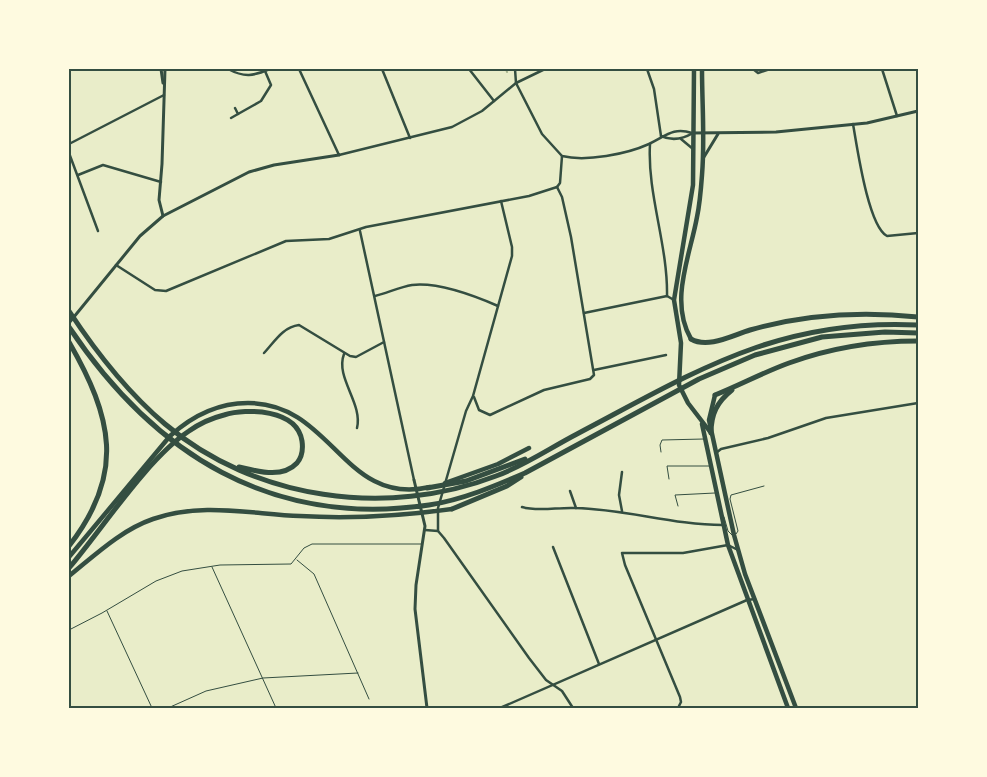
<svg xmlns="http://www.w3.org/2000/svg" width="987" height="777" font-family="'Nunito Sans',sans-serif">
  <style>
    .lines { fill: none; stroke-linecap: round; stroke-linejoin: round }
    .stream { stroke: #a3b18a; stroke-width: 2 }
    .service { stroke: #344e41; stroke-width: 1 }
    .minor { stroke: #344e41; stroke-width: 2.5 }
    .tertiary { stroke: #344e41; stroke-width: 3 }
    .primary { stroke: #344e41; stroke-width: 4.5 }
    .trunk { stroke: #344e41; stroke-width: 4.5 }
    .motorway { stroke: #344e41; stroke-width: 5 }
    .neatline { fill: none; stroke: #344e41; stroke-width: 2 }
  </style>
  <rect width="100%" height="100%" fill="#e9edc9"/>
  <g class="lines">
    <polyline class="stream" points="506,69 507,72"/>
    <g class="service">
      <polyline points="661,452 660,445 662,440 704,439"/>
      <polyline points="669,479 667,466 709,466"/>
      <polyline points="678,506 675,495 715,493"/>
      <polyline points="724,517 728,531 732,535"/>
      <polyline points="736,534 738,531 730,499 731,495 764,486"/>
      <polyline points="297,560 314,574 369,699"/>
      <polyline points="212,567 276,708"/>
      <polyline points="107,611 152,708"/>
      <polyline points="69,630 102,613 156,581 182,571 220,565 291,564 304,548 312,544 422,544"/>
      <polyline points="168,708 206,691 263,678 358,673"/>
    </g>
    <g class="minor">
      <path d="M 228,69 C 245,78 253,76 270,69"/>
      <polyline points="299,69 339,155 452,127 482,111 516,83 545,69"/>
      <polyline points="382,69 410,138"/>
      <polyline points="469,69 494,101"/>
      <polyline points="515,69 516,83"/>
      <polyline points="647,69 654,89 661,136"/>
      <polyline points="753,69 758,73 770,69"/>
      <polyline points="882,69 897,116"/>
      <path d="M 516,83 L 542,134 L 562,156 C 586,162 627,154 649,144 C 666,136 673,127 692,133"/>
      <polyline points="235,108 238,114 261,101 271,85 265,71"/>
      <polyline points="231,118 238,114"/>
      <path d="M 853,124 C 857,146 868,226 887,236 L 918,233"/>
      <path d="M 661,136 C 672,141 683,139 693,133"/>
      <polyline points="681,139 693,149"/>
      <polyline points="69,144 164,95"/>
      <path d="M 650,144 C 647,194 668,245 667,296"/>
      <polyline points="69,153 98,231"/>
      <polyline points="78,175 103,165 161,182"/>
      <polyline points="557,187 560,183 562,156"/>
      <polyline points="360,231 414,480"/>
      <polyline points="116,265 155,290 166,291 286,241 329,239 366,227 529,196 557,187"/>
      <path d="M 375,296 C 387,293 400,287 412,285 C 437,282 475,296 498,306"/>
      <polyline points="584,313 667,296 674,300"/>
      <path d="M 264,353 C 275,341 283,327 299,325 L 350,356 L 356,357 L 384,342"/>
      <path d="M 344,354 C 335,378 363,403 357,428"/>
      <polyline points="594,370 666,355"/>
      <polyline points="474,397 479,410 490,415 544,390 590,379 594,375 571,237 562,197 557,187"/>
      <polyline points="716,453 721,449 768,438 826,418 918,403"/>
      <polyline points="570,491 576,508"/>
      <path d="M 522,507 C 538,512 558,507 575,508 C 625,509 673,525 723,525"/>
      <polyline points="622,511 619,495 622,472"/>
      <polyline points="425,530 438,531 444,538 529,658 546,680 562,691 573,708"/>
      <polyline points="438,531 438,508 466,411 473,396 512,256 512,247 501,201"/>
      <polyline points="553,547 599,664"/>
      <polyline points="500,708 747,600 755,599"/>
      <polyline points="678,708 681,702 680,697 625,565 622,553 683,553 728,545 738,550"/>
    </g>
    <g class="tertiary">
      <polyline points="161,69 163,83"/>
      <polyline points="693,133 776,132 867,123 918,111"/>
      <polyline points="704,157 718,134"/>
      <polyline points="163,216 159,200 162,164 165,69"/>
      <polyline points="69,323 140,236 163,216 249,172 274,165 339,155"/>
      <polyline points="414,480 425,526 416,585 415,609 427,708"/>
    </g>
    <g class="primary">
      <polyline points="694,69 693,185 674,300 681,343 679,385 688,403 711,433"/>
      <path d="M 691,339 C 669,301 690,256 697,217 C 700,203 701,189 702,175 C 705,140 702,104 702,69"/>
      <polyline points="715,395 709,420 734,535 745,574 796,708"/>
      <polyline points="702,424 728,545 788,708"/>
    </g>
    <g class="trunk">
      <polyline points="445,483 498,464 529,448"/>
      <path d="M 69,557 L 170,436 C 192,416 217,403 248,403 C 333,403 343,507 430,487"/>
      <path d="M 69,576 C 95,555 121,530 153,519 C 201,502 251,514 300,516 C 351,519 401,516 452,509"/>
    </g>
    <g class="motorway">
      <path d="M 69,311 C 96,352 127,392 165,424 C 255,500 387,518 496,476 C 524,466 550,448 577,434 C 695,372 778,318 918,325"/>
      <path d="M 69,327 C 154,454 271,528 429,505 C 462,500 495,486 525,473 L 699,379 L 755,355 L 822,337 L 885,332 L 918,333"/>
      <path d="M 691,339 C 708,349 733,335 750,330 C 806,314 860,311 918,317"/>
      <path d="M 69,342 C 112,417 126,473 69,546"/>
      <path d="M 715,395 C 740,385 764,372 789,363 C 830,348 875,341 918,341"/>
      <path d="M 711,433 C 711,414 717,402 732,390"/>
      <polyline points="427,488 466,481 525,459"/>
      <polyline points="452,509 507,486 521,477"/>
      <path d="M 69,568 C 103,528 147,459 189,431 C 199,424 212,418 224,415 C 247,408 297,409 302,441 C 303,448 302,457 297,463 C 282,479 257,471 239,467"/>
    </g>
  </g>
  <rect width="987" height="777" fill="none" stroke="#fefae0" stroke-width="140"/>
  <rect x="70" y="70" width="847" height="637" class="neatline"/>
</svg>
